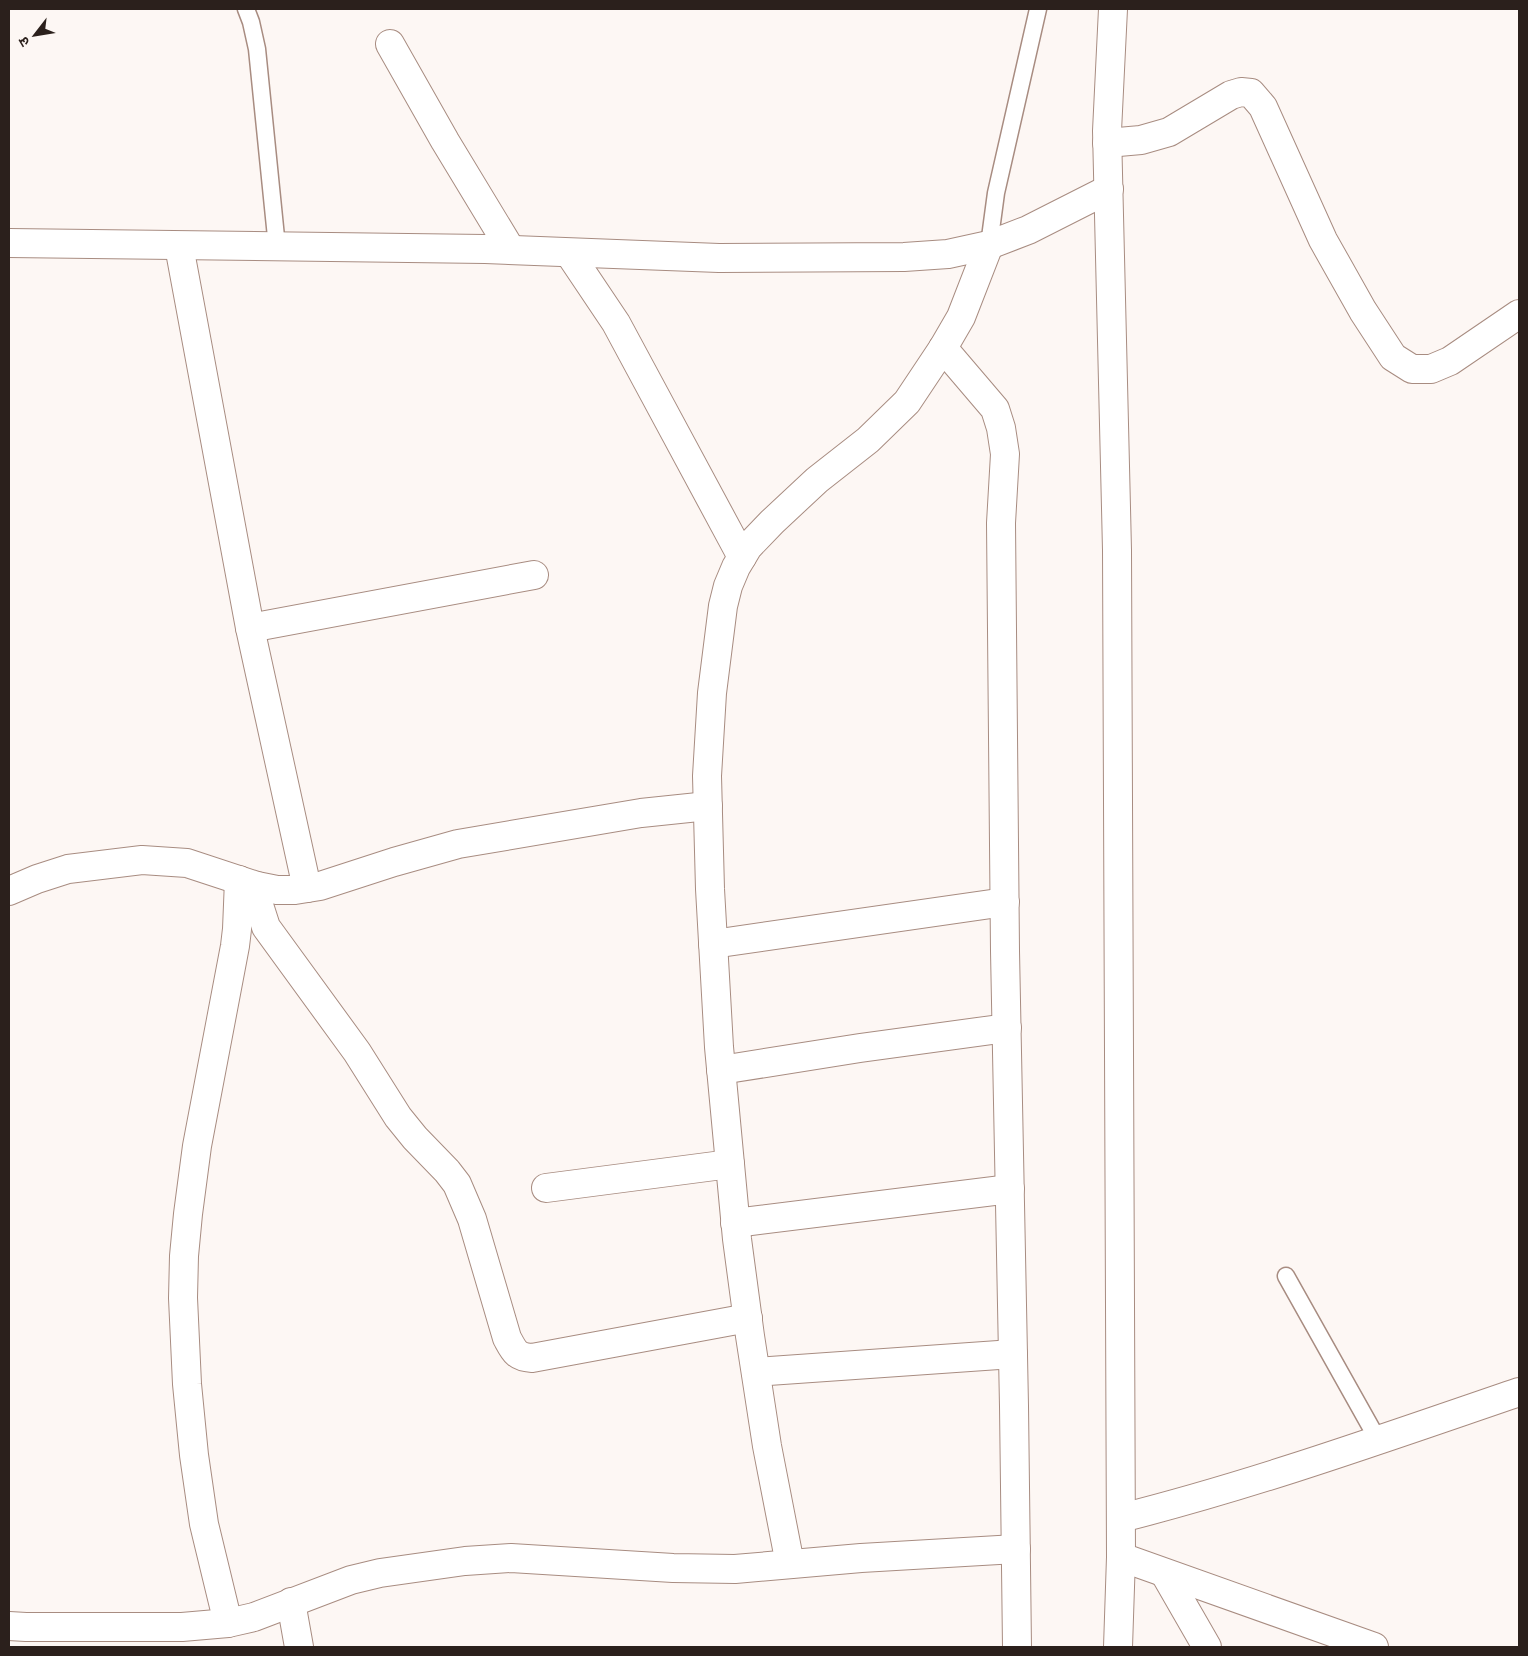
<svg xmlns="http://www.w3.org/2000/svg" width="1528" height="1656" font-family="'PT Sans','Noto Sans Devanagari',sans-serif">
  <style>
    .lines { fill: none; stroke-linecap: round; stroke-linejoin: round }
    .lane-casing { stroke: #a88c81; stroke-width: 19 }
    .street-casing { stroke: #a88c81; stroke-width: 30 }
    .secondary-casing { stroke: #a88c81; stroke-width: 30 }
    .lane { stroke: #fff; stroke-width: 16 }
    .street { stroke: #fff; stroke-width: 28 }
    .secondary { stroke: #fff; stroke-width: 28 }
  </style>
  <rect width="100%" height="100%" fill="#fdf7f4"/>
  <g class="lines">
    <g class="lane-casing">
      <g id="lane">
        <polyline points="246,9 251,22 257,49 277,247"/>
        <polyline points="989,245 996,193 1038,9"/>
        <polyline points="1286,1276 1378,1440"/>
      </g>
    </g>
    <g class="street-casing">
      <g id="street">
        <polyline points="390,44 445,141 511,250"/>
        <polyline points="1107,143 1141,140 1169,132 1231,95 1241,92 1251,93 1263,107 1323,240 1363,311 1393,357 1412,369 1431,369 1450,361 1519,314"/>
        <polyline points="9,243 485,249 719,258 904,257 948,254 989,245 1028,230 1109,189"/>
        <polyline points="179,246 250,628 307,888"/>
        <polyline points="569,253 616,323 742,557"/>
        <polyline points="943,348 995,409 1001,428 1005,454 1001,523 1005,951 1014,1406 1017,1647"/>
        <polyline points="250,628 534,575"/>
        <path d="M 257,886 L 258,902 L 266,927 L 357,1052 L 398,1117 L 415,1138 L 447,1171 L 457,1184 L 472,1219 L 507,1338 C 514,1351 516,1357 532,1358 L 748,1318"/>
        <polyline points="9,891 37,879 68,869 142,860 187,863 257,886 277,890 295,890 320,886 394,862 458,844 641,813 708,806"/>
        <polyline points="713,944 1005,902"/>
        <polyline points="721,1070 860,1048 1007,1028"/>
        <polyline points="546,1188 730,1164"/>
        <polyline points="735,1223 1010,1189"/>
        <polyline points="756,1372 1013,1354"/>
        <path d="M 1121,1518 C 1256,1484 1387,1437 1519,1392"/>
        <polyline points="1121,1557 1374,1647"/>
        <polyline points="790,1564 767,1446 750,1336 737,1239 719,1047 710,889 707,776 712,693 723,606 728,586 736,567 748,547 772,522 817,480 868,440 907,402 943,348 961,317 989,245"/>
        <polyline points="1165,1574 1207,1647"/>
        <polyline points="291,1602 299,1647"/>
        <polyline points="228,1623 204,1524 194,1455 187,1384 183,1298 184,1256 188,1214 197,1146 235,946 237,929 239,880"/>
        <polyline points="9,1626 26,1627 182,1627 228,1623 254,1617 351,1580 380,1573 465,1561 511,1558 673,1568 735,1569 861,1558 1016,1549"/>
      </g>
    </g>
    <g class="secondary-casing">
      <polyline id="secondary" points="1113,9 1107,131 1117,550 1121,1557 1118,1647"/>
    </g>
    <use href="#lane" class="lane"/>
    <use href="#street" class="street"/>
    <use href="#secondary" class="secondary"/>
  </g>
  <rect width="1528" height="1656" fill="none" stroke="#2b201c" stroke-width="20"/>
  <g transform="translate(35 35) rotate(239)" stroke="#fdf7f4" stroke-width="4" paint-order="stroke">
  <path d="M0-4L9 19L0 12L-9 19Z" fill="#2b201c"/>
  <text y="-8" font-size="14" font-weight="bold" text-anchor="middle" fill="#2b201c">उ</text>
  </g>
</svg>
